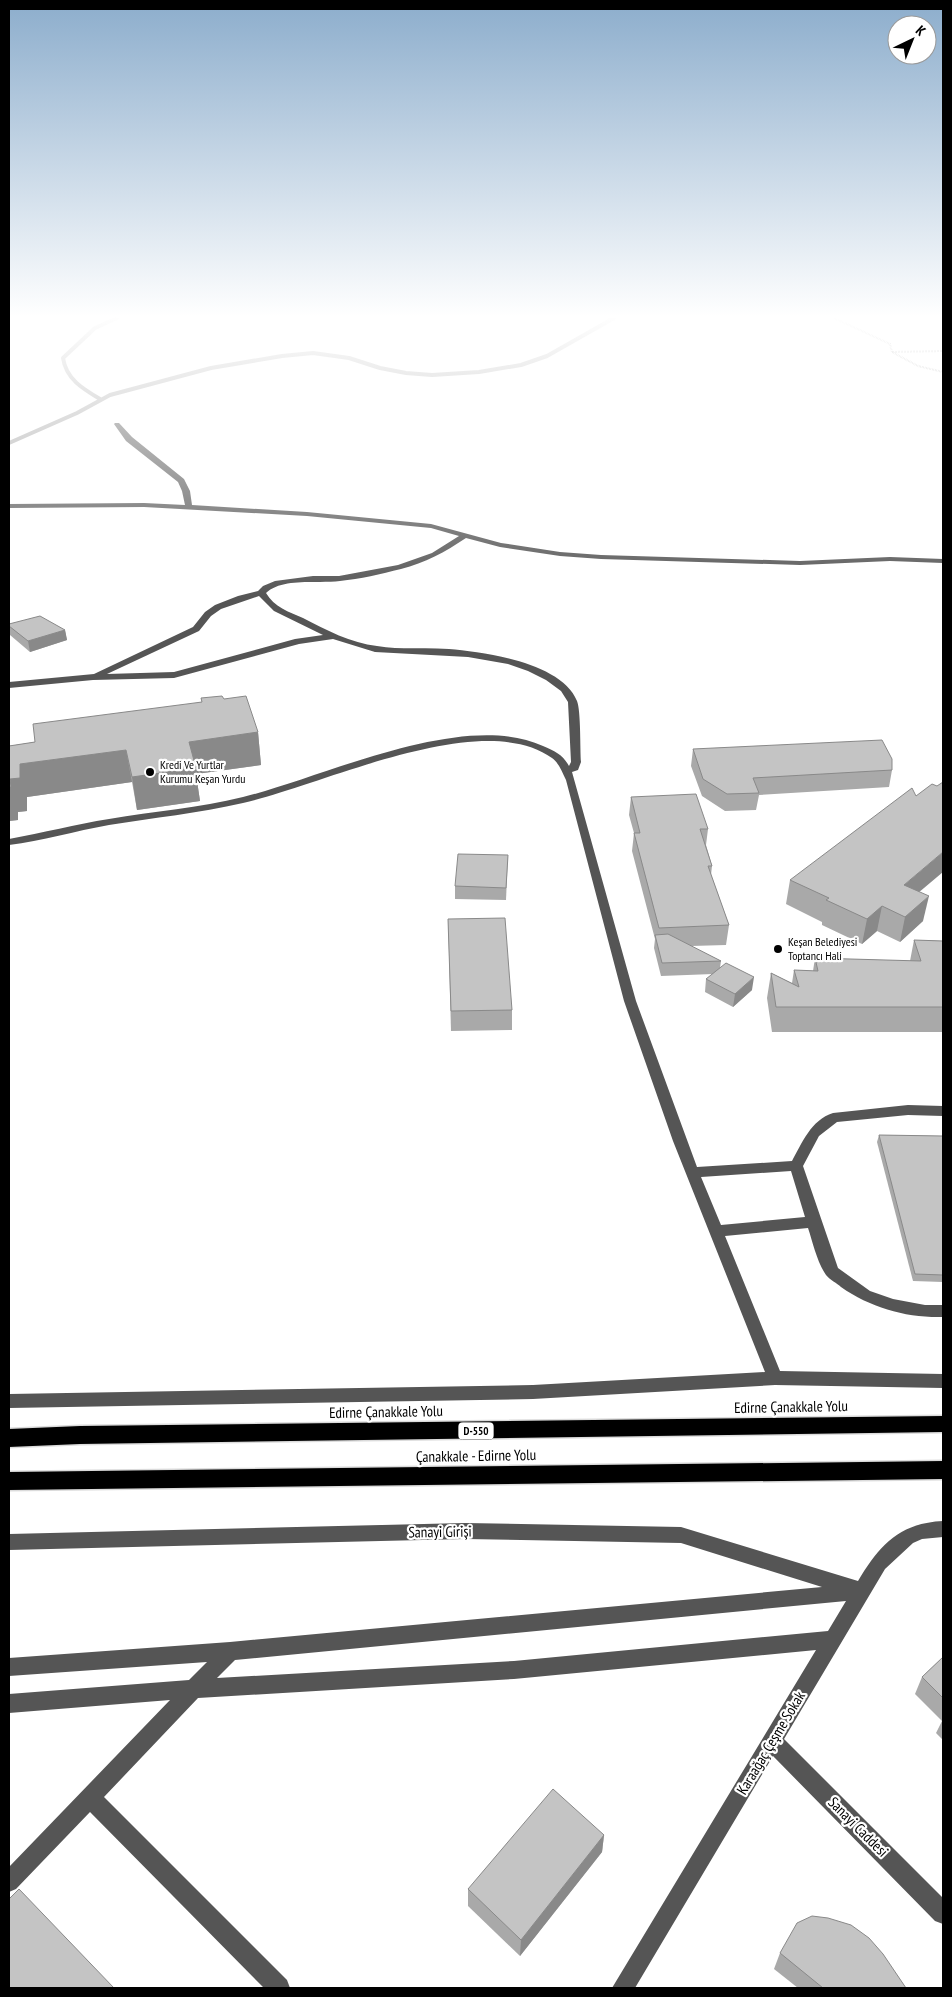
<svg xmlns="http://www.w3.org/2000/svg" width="952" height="1997" font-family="'PT Sans Narrow',sans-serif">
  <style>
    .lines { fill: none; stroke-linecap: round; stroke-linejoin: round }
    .stream { stroke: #a3a3a3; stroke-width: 4 }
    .highway-casing { stroke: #dbdbdb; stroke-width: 3 }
    .path { stroke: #777; stroke-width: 2; stroke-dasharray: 0.5 1; stroke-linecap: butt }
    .minor { fill: #555; fill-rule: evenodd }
    .highway { fill: #000; fill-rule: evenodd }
    .wall { fill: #a9a9a9 }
    .shaded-wall { fill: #898989 }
    .building { fill: #c4c4c4; stroke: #898989 }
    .poi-dot { fill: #000; stroke: #fff; stroke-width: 2 }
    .labels { text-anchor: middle; stroke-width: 4.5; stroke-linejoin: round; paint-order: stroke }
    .shield { fill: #fff; stroke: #4c4c4c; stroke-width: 1 }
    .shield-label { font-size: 11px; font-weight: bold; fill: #000 }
    .poi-label { font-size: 12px; fill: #000; stroke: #fff; text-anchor: start }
    .near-street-label { font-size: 15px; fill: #000; stroke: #fff }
  </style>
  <rect width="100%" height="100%" fill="#fff"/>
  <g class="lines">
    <g class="stream">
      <path d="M 100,399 C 83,389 66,379 63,358 L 95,328 L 117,318"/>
      <polyline points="9,443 77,413 110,395 211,368 282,356 313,353 349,358 380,368 406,373 432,375 479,372 521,365 547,356 614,318"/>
    </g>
    <g class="highway-casing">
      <g id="highway">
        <polygon points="943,1416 943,1432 80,1444 9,1447 9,1429 80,1426"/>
        <polygon points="943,1461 943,1479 9,1490 9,1472"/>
      </g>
    </g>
    <g class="path">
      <polyline points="834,318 890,344 892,352 918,366 943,372"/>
      <polyline points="892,352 943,351"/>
    </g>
    <g class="minor">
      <path d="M 115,423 L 119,423 L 132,437 L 184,479 L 190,491 L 192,505 L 307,512 L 431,524 L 501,543 L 560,552 L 601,555 L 800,561 L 890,557 L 943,559 L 943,563 L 890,561 L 800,565 L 601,559 L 560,556 L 500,547 L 466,538 C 445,552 425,563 401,569 C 381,574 360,579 340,581 C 319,584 282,577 266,593 C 274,607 289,612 303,618 C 326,630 351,643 377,646 C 401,650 425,647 449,649 C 485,652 562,663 577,701 C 581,711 580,750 581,762 L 578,770 L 572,772 L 636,1001 L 697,1167 L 792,1161 C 802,1143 811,1120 833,1113 L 908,1105 L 943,1106 L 943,1116 L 908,1115 L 837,1122 L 819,1136 L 803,1166 L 838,1268 L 870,1291 L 893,1299 L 925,1305 L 943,1305 L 943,1317 C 907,1318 871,1308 841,1287 C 837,1283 830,1280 826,1275 C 817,1262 813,1243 808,1228 L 725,1236 L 780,1371 L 943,1374 L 943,1388 L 775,1385 L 533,1399 L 9,1408 L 9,1394 L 533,1385 L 765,1372 L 673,1141 L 624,1001 L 566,780 C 562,772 559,763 552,758 C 482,707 320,786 243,803 C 199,813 153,818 109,825 C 75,831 42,841 9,845 L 9,839 C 43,833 76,824 109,819 C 154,811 199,808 243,797 C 325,777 463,709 543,746 C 555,751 563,755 569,766 L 571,762 L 568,702 L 561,691 L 546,680 L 528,671 L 508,664 L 468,657 L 375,652 L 333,639 L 299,644 L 174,678 L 93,680 L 9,688 L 9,682 L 94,674 L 193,627 L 205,612 L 215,605 L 238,596 L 258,591 L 263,586 L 275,581 L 313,576 L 339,576 L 398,565 L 432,553 L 459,536 L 431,528 L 307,516 L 144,507 L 9,508 L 9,504 L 144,503 L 185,505 L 182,491 L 178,482 L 126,441 L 114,424 ZM 259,596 L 274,611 L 323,635 L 295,639 L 174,672 L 107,674 L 199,631 L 211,616 L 221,609 ZM 791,1171 L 805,1217 L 721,1225 L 701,1177 Z"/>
      <path d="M 943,1521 L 943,1537 L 922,1539 L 913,1543 L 885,1569 L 784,1739 L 943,1898 L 943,1924 L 935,1921 L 773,1756 L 635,1988 L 612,1988 L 816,1650 L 514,1679 L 198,1698 L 104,1797 L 287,1980 L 290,1988 L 264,1988 L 90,1812 L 16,1889 L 9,1892 L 9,1867 L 170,1700 L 9,1713 L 9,1694 L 189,1680 L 207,1662 L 9,1676 L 9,1658 L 230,1642 L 822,1587 L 681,1543 L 465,1539 L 9,1550 L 9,1534 L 465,1523 L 681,1527 L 858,1581 C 879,1546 899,1523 943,1521 ZM 846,1601 L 828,1631 L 514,1661 L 217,1678 L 235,1660 Z"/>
    </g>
    <use href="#highway" class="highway"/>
  </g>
  <g class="wall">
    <polygon points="9,624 65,630 67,640 30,652 10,635"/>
    <polygon points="201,698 224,699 258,732 261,765 196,774 200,801 137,810 132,782 27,797 27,811 18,812 18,820 9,821 9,746 35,742 202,702"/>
    <polygon points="693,749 892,770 889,787 759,795 756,810 725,811 702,796 691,766"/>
    <polygon points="631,797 708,829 706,845 712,866 711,875 729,925 726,945 691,946 721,961 720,968 752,990 733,1007 705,992 706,979 713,974 661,976 654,948 655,939 632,851 634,833 629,815"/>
    <polygon points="508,855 506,900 455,899 455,886"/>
    <polygon points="790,880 919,892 923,921 900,942 877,931 862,944 822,925 822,922 786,904"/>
    <polygon points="448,919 512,1010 512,1030 451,1031"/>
    <polygon points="914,940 943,941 943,1032 772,1032 767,998 771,973 792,983 794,970 813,971 815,958 910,961"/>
    <polygon points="879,1135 943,1136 943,1282 913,1281 877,1142"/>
    <polygon points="943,1657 943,1740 936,1733 942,1721 915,1694 922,1677"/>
    <polygon points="604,1835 602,1852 520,1956 468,1906 468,1889"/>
    <polygon points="780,1953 906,1988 798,1988 774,1969"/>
  </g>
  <g class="shaded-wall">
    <polygon points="65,630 67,640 30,652 28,641"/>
    <polygon points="258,732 261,765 196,774 200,801 137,810 132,777 189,742"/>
    <polygon points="126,750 132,782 27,797 27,811 18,812 18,820 9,821 9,787 10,779 20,764"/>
    <polygon points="943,852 943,872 899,909 904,885"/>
    <polygon points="929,896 923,921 900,942 905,917"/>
    <polygon points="882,906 877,931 862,944 867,919"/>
    <polygon points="754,977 752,990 733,1007 735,994"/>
    <polygon points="604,1835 602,1852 520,1956 521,1940"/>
  </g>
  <g class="building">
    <polygon points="40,616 65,630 28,641 9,626 9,624"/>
    <polygon points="222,696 224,699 246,696 258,732 189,742 196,768 132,777 126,750 20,764 20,778 10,779 11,787 9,787 9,746 35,742 33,724 202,702 201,698"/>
    <polygon points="882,740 892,759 892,770 753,778 759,793 727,794 703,779 693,749"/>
    <polygon points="943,782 943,852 904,885 929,896 905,917 882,906 867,919 826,900 829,898 790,880 912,788 916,796 932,784 937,786"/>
    <polygon points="696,794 708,829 700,829 712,866 708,866 729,925 659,928 634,833 640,833 631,797"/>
    <polygon points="458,854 508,855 506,888 455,886"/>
    <polygon points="505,918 512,1010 451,1011 448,919"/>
    <polygon points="668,934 721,961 662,963 655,935"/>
    <polygon points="914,940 943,941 943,1007 776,1007 771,973 799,987 794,970 818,971 815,958 921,961"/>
    <polygon points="726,963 754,977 735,994 706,979"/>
    <polygon points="879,1135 943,1136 943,1275 915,1274"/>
    <polygon points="943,1657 943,1698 922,1677"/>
    <polygon points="553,1789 604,1835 521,1940 468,1889"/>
    <polygon points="19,1889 114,1988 9,1988 9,1899"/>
    <polygon points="812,1916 828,1918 851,1925 869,1938 883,1954 906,1988 823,1988 780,1953 797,1923"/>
  </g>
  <linearGradient id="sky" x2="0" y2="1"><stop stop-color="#8cadcc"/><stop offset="0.53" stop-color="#fff"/><stop offset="1" stop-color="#fff" stop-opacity="0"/></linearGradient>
  <rect width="952" height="597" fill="url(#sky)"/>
  <g class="poi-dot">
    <circle cx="150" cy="772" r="5"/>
    <circle cx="778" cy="949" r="5"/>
  </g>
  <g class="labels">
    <rect class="shield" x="458.5" y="1422.5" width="35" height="17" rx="4"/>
    <g class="shield-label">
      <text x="476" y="1435">D-550</text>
    </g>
    <g class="poi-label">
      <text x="160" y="769">Kredi Ve Yurtlar<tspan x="160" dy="14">Kurumu Keşan Yurdu</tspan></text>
      <text x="788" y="946">Keşan Belediyesi<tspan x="788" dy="14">Toptancı Hali</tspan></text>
    </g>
    <g class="near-street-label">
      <text transform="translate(791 1407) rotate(-1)" y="5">Edirne Çanakkale Yolu</text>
      <text transform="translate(386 1412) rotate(-1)" y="5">Edirne Çanakkale Yolu</text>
      <text transform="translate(476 1456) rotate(-1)" y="5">Çanakkale - Edirne Yolu</text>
      <text transform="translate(440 1532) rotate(-1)" y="5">Sanayi Girişi</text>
      <text transform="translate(771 1743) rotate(-59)" y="5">Karaağaç Çeşme Sokak</text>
      <text transform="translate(858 1827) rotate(45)" y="5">Sanayi Caddesi</text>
    </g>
  </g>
  <rect width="952" height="1997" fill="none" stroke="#000000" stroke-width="20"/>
  <g transform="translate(912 40) rotate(43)"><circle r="24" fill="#ffffff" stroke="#999999"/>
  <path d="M0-4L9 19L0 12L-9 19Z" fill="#000000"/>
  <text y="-8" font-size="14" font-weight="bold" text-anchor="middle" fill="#000000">K</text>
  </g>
</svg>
